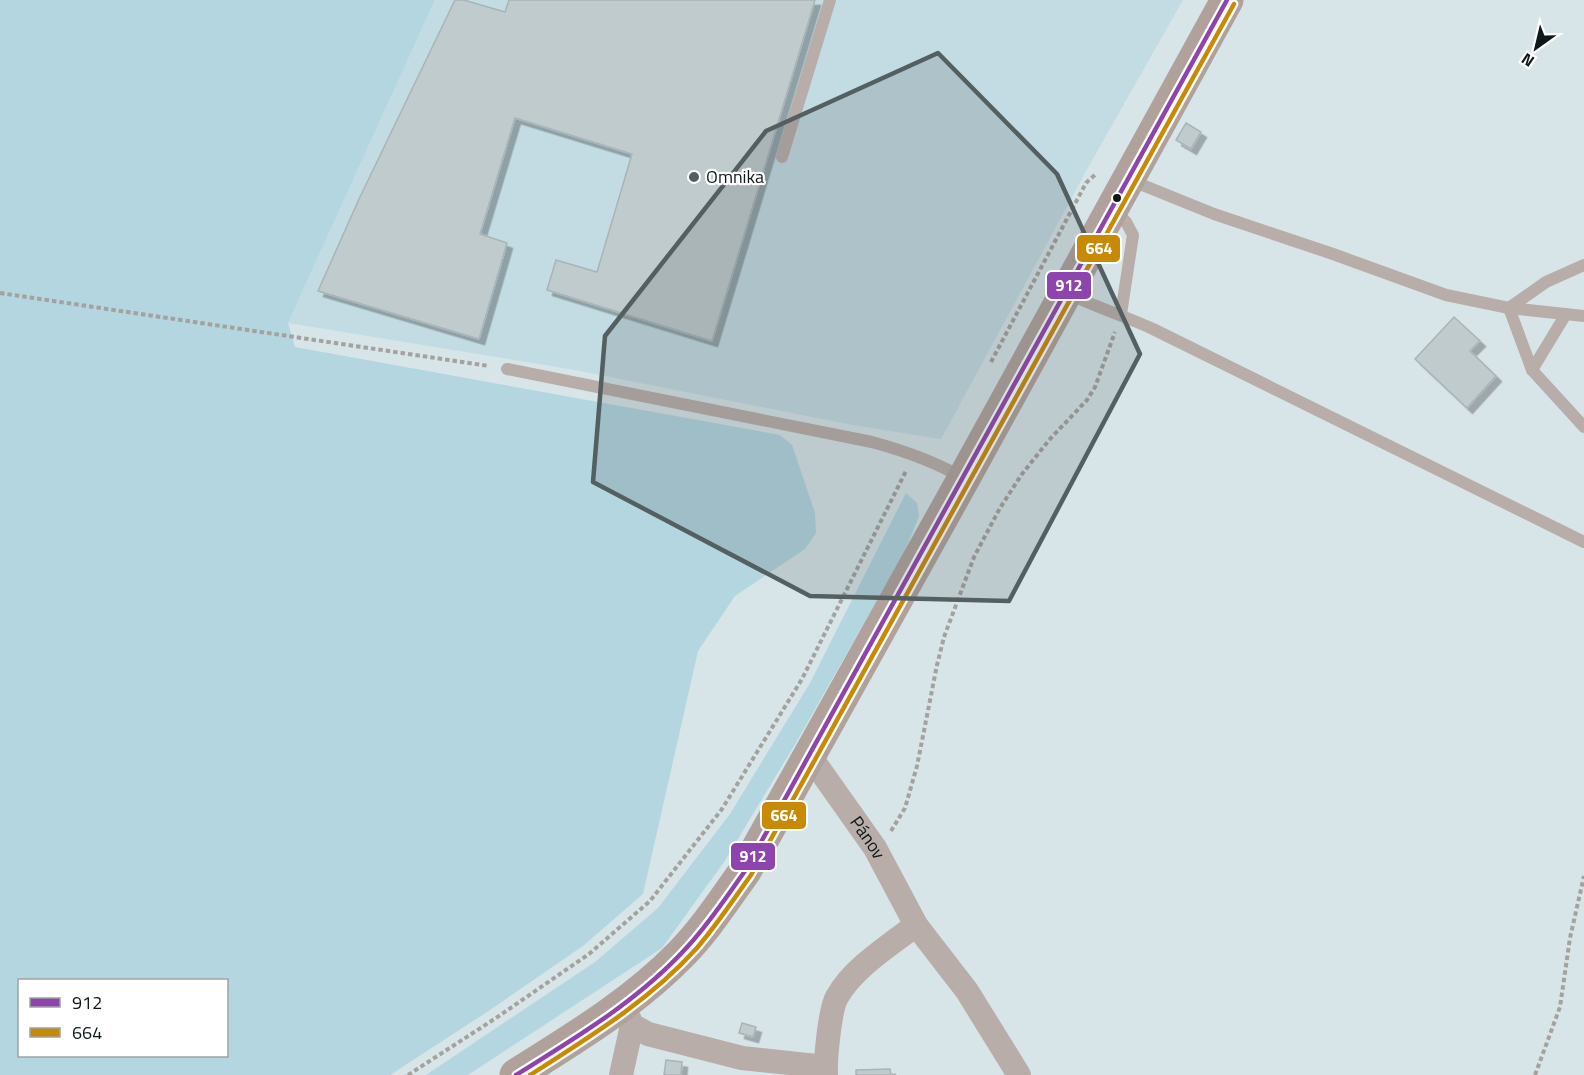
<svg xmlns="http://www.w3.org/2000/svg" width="1584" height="1075" font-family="'Titillium Web',sans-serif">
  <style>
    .built { fill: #c3dce3 }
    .green { fill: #b3d6e0; fill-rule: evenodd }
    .building { fill: #c0cbce; stroke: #a9b4b7; stroke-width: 1.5; filter: url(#shadow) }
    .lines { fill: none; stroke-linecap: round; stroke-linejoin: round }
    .path { stroke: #a5a19e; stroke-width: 4; stroke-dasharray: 4.5 3; stroke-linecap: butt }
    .lane { stroke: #b8ada8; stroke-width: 12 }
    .street { stroke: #b8ada8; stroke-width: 24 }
    .secondary { stroke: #b0a29b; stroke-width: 33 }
    .bus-1-casing { stroke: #fff; stroke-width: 9 }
    .bus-2-casing { stroke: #fff; stroke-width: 9 }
    .bus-1 { stroke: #8e44ad; stroke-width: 4.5 }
    .bus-2 { stroke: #c88905; stroke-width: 4.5 }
    .marked { fill: #545f62; fill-opacity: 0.2; stroke: #545f62; stroke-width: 4.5; stroke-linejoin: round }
    .poi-dot { fill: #545f62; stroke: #fff; stroke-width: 2 }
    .bus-dot { fill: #0e1719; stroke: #fff; stroke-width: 2 }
    .labels { text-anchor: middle; stroke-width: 4.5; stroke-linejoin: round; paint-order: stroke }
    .poi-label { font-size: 18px; fill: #0e1719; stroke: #fff; text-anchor: start }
    .street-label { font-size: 18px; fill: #0e1719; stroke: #fff }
    .line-badge { stroke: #fff; stroke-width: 2 }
    .badge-label { font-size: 16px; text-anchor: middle; font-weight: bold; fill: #fff }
  </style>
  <defs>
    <filter id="shadow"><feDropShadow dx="5.5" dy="5.5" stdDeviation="0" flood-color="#0004"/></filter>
  </defs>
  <rect width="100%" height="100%" fill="#d7e5e9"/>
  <polygon class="built" points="435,0 1183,0 1090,164 941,439 853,425 575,370 288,323"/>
  <g class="green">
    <path d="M 0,0 L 435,0 L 288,323 L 295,347 L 780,435 L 792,445 L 815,513 L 816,533 L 805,549 L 735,596 L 698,651 L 643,894 L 583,946 L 490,1010 L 390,1075 L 0,1075 ZM 20,980 L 226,980 L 226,1056 L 20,1056 Z"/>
    <polygon points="906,493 917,503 919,516 904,553 794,746 724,862 662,948 468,1075 426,1075 595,962 658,908 730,814 810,683"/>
  </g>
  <g class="building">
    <polygon points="455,0 464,0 505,12 509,0 815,0 712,341 547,290 556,260 597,272 632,154 515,118 480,234 507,243 479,339 318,291 359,199"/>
    <polygon points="1186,123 1201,132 1191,149 1176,140"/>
    <polygon points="1454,317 1480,341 1470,351 1496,376 1467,408 1415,359"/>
    <polygon points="742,1023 756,1027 753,1037 739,1033"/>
    <polygon points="666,1060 682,1062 681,1075 664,1075"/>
    <polygon points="890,1069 891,1075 856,1075 856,1070"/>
  </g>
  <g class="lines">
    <g class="path">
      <polyline points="0,293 489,366"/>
      <polyline points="991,362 1086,183 1097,173"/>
      <polyline points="891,831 905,808 917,766 937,665 944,637 974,557 1000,508 1022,474 1050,439 1087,400 1095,387 1115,332"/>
      <polyline points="408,1075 496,1018 589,954 650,901 722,809 802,679 906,471"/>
      <polyline points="1535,1075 1560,1007 1570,938 1584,876"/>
    </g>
    <g class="lane">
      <polyline points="782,157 830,0"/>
      <polyline points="1130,180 1214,214 1333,254 1446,295 1509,308 1584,316"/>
      <polyline points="1113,209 1126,222 1133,235 1121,314"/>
      <path d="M 1067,293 C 1095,307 1125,316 1153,329 L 1584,542"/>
      <polyline points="1566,314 1532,370 1584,427"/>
      <path d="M 507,369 L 872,442 C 905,451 934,461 963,478"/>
      <polyline points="1532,370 1509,308 1546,282 1584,265"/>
    </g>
    <g class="street">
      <path id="s1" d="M 810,756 L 875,848 L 916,925 L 967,991 L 1019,1075"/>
      <polyline points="623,1004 632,1025 648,1034 742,1058 826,1067"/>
      <polyline points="621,1075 632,1025"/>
      <path d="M 826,1075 C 825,1061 830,1008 837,997 C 853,968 890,945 916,925"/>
    </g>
    <path class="secondary" d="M 516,1075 C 573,1039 632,1004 680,955 C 705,930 724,900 745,871 L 964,478 L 1227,0"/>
    <g class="bus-1-casing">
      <path id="bus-1" d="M 516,1075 C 577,1037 641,999 689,945 C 710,922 727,896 745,871 L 1227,0"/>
    </g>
    <g class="bus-2-casing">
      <path id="bus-2" d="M 530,1075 C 588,1038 649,1001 696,949 C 716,926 733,900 751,875 L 1234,4"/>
    </g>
    <use href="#bus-1" class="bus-1"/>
    <use href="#bus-2" class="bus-2"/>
  </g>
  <path class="marked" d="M 938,53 L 1057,174 L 1140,354 L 1009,601 L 810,596 L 593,482 L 605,336 L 766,131 Z"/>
  <circle class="poi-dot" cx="694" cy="177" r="6"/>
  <circle class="bus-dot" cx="1117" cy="198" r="5"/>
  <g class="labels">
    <g class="poi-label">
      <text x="706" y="183">Omnika</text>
    </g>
    <g class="street-label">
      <text dy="6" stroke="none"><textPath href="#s1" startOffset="100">Pánov</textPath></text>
    </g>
  </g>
  <g class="line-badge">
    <rect x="1076" y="234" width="45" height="29" rx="6" fill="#c88905"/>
    <rect x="1046" y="271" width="46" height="29" rx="6" fill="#8e44ad"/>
    <rect x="761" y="801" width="46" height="29" rx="6" fill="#c88905"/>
    <rect x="730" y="842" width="46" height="29" rx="6" fill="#8e44ad"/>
  </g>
  <g class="badge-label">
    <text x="1099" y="254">664</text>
    <text x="1069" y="291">912</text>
    <text x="784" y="821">664</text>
    <text x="753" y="862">912</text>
  </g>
  <rect x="18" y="979" width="210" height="78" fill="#ffffff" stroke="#9fa2a3" stroke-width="1.5"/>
  <rect x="30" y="998" width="30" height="9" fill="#8e44ad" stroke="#9fa2a3" stroke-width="1.5"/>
  <text x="72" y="1009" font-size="18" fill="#0e1719">912</text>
  <rect x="30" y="1028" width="30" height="9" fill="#c88905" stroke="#9fa2a3" stroke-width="1.5"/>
  <text x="72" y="1039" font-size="18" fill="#0e1719">664</text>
  <g transform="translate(1536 48) rotate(214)" stroke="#ffffff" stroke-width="4.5" paint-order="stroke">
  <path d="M0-4.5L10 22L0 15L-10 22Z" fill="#0e1719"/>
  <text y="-9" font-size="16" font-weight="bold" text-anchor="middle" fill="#0e1719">N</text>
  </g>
</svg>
